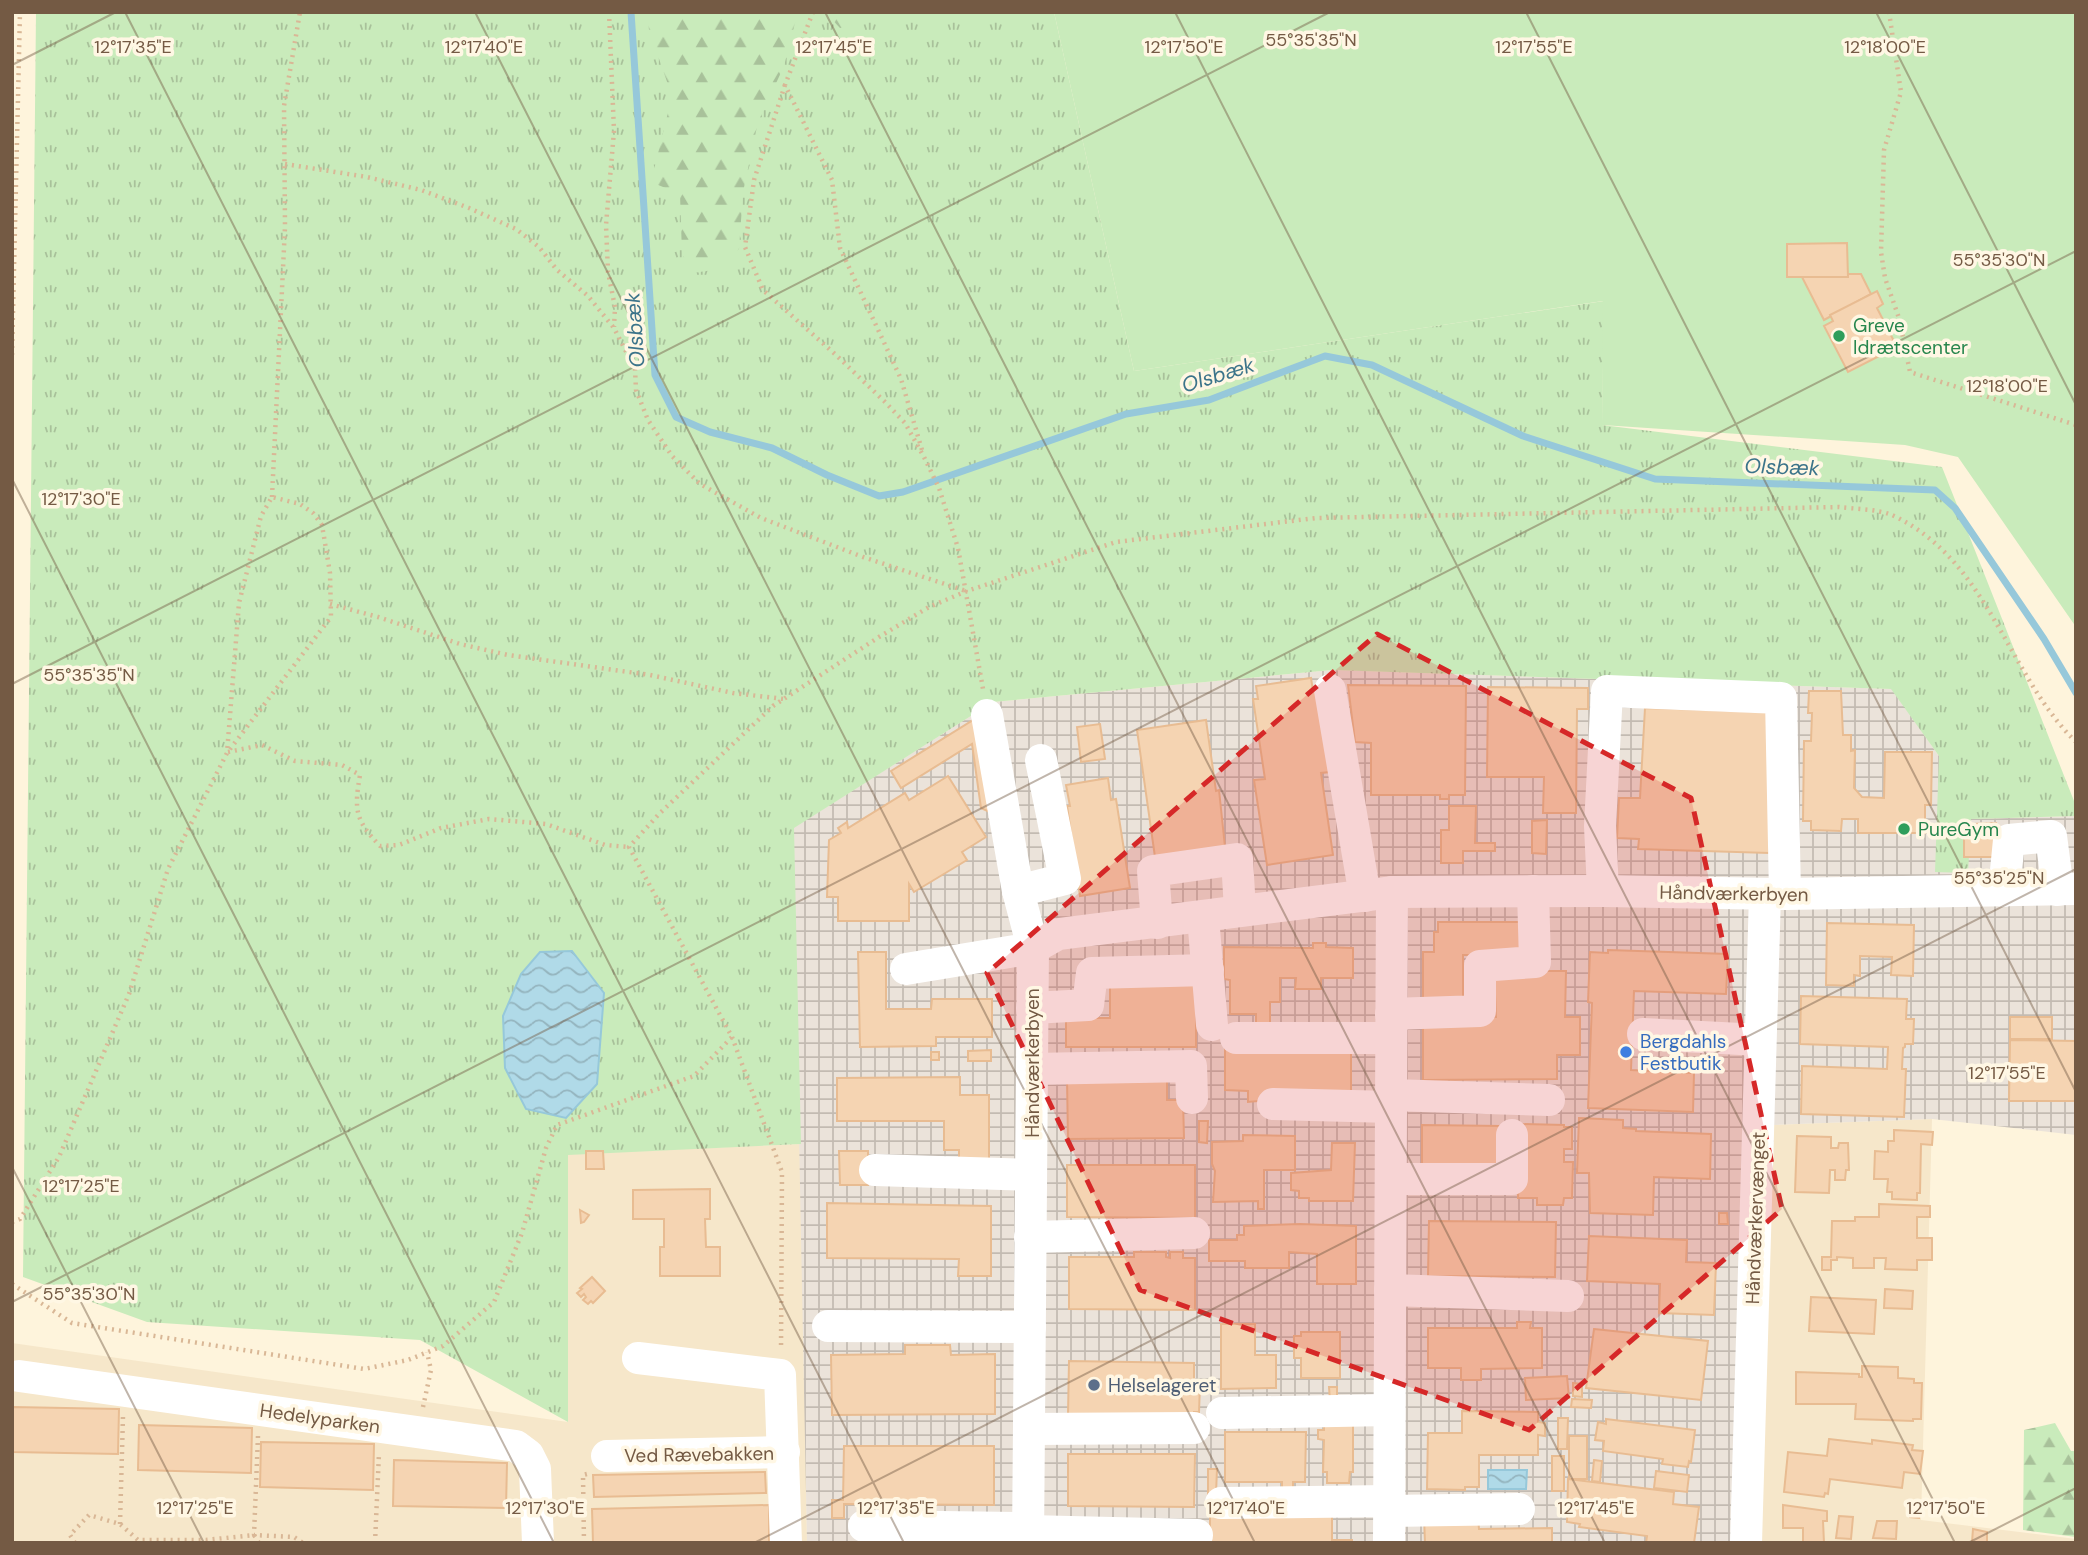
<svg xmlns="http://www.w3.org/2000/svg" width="2088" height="1555" font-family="'DM Sans',sans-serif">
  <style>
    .residential { fill: #f6e7ca }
    .industrial { fill: url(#industrial-grid) }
    .grass { fill: url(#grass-tufts) }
    .forest { fill: url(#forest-firs) }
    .garden { fill: #c9ebbb }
    .water { fill: url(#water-waves); stroke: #96c8da; stroke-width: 2 }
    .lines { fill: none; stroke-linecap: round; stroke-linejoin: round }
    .stream { stroke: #96c8da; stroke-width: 7 }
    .building { fill: #f5d4b2; stroke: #e8bc92; stroke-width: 2 }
    .path { stroke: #d9b796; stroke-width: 4.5; stroke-dasharray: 2 5; stroke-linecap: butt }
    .minor { stroke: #fff; stroke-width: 32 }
    .marked { fill: #d62828; fill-opacity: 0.2; stroke: #d62828; stroke-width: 5; stroke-dasharray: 14 9; stroke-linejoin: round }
    .ticks { fill: none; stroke: #745a44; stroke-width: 2; stroke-opacity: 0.45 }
    .leisure-dot { fill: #2e9e5b; stroke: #fff7e4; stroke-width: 2.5 }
    .shop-dot { fill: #3f7fe0; stroke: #fff7e4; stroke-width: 2.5 }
    .service-dot { fill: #5c6f8a; stroke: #fff7e4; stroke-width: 2.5 }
    .labels { text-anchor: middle; stroke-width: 7; stroke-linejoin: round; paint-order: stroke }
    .leisure-label { font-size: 19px; fill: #27864d; stroke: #fff7e4; text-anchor: start }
    .street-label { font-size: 19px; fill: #745a44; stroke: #fff7e4 }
    .shop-label { font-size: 19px; fill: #366cbe; stroke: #fff7e4; text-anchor: start }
    .service-label { font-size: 19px; fill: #4e5e75; stroke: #fff7e4; text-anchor: start }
    .water-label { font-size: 21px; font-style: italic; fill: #3c748a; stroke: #fff7e4 }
    .ticks-label { font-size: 18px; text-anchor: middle; fill: #745a44; stroke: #fff7e4; stroke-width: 7; stroke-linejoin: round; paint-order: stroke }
  </style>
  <defs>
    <pattern id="industrial-grid" width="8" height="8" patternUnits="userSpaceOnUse" patternTransform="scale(1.75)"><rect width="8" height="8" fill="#ebe3da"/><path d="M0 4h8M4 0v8" fill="none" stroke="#c3bbb2"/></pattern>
    <pattern id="grass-tufts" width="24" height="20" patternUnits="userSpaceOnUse" patternTransform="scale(1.75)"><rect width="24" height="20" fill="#c9ebbb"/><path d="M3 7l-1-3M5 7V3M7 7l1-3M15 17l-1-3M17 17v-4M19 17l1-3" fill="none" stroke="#a8c19a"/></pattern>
    <pattern id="forest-firs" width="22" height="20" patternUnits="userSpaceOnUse" patternTransform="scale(1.75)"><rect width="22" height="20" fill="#c9ebbb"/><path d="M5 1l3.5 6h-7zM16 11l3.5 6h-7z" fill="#a8c19a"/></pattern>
    <pattern id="water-waves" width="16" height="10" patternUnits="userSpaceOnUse" patternTransform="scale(1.75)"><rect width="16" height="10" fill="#b0dae8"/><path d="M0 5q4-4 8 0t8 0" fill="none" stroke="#94b4be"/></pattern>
  </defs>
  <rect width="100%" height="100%" fill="#fef4dc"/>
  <g class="residential">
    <polygon points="1932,1119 1921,1520 2076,1539 2076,1543 1760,1543 1774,1125"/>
    <polygon points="801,1144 807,1543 12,1543 12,1343 568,1422 568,1154"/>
  </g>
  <polygon class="industrial" points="1332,670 1892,689 1939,756 1971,819 2076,816 2076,1135 1932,1119 1774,1125 1760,1543 807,1543 793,828 993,702"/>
  <polygon class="grass" points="36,12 1054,12 1134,371 1604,301 1602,425 1942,467 2076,806 2076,816 1971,819 1968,873 1935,872 1939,756 1891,689 1332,670 993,702 794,828 801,1144 568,1155 568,1422 420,1340 147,1322 23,1277"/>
  <g class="forest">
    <polygon points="647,12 802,12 796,19 784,66 758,122 743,192 739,249 713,270 693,273 682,254 680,194 651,182 672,96 649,30"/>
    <polygon points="825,12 873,12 866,23 840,28"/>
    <polygon points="2055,1423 2071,1451 2076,1451 2076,1537 2023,1530 2024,1430"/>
  </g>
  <polygon class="garden" points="1054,12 2076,12 2076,627 1958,457 1905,445 1602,425 1603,301 1134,371"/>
  <g class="water">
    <polygon points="572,951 604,993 597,1084 566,1118 526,1109 505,1068 503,1016 521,974 540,952"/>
    <polygon points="1488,1470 1527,1470 1526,1489 1488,1489"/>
  </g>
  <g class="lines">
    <polyline class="stream" points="631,12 655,375 676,417 710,432 772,448 827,475 879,496 903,492 1126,414 1209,400 1325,356 1372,365 1523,436 1655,479 1935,490 1955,508 2044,639 2076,693"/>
  </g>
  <g class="building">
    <polygon points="1847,243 1848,277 1787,277 1787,244"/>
    <polygon points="1848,274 1861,274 1871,294 1824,320 1802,277 1848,277"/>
    <polygon points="1877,291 1883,304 1877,308 1897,347 1848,372 1824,326 1833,321 1830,315"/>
    <polygon points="1311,678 1313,691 1318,690 1330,772 1321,773 1333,855 1267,865 1254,780 1265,779 1253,699 1258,699 1256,686"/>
    <polygon points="1348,685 1466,686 1465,795 1449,795 1449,799 1440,799 1440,795 1371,795 1371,743 1355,742"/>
    <polygon points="1488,687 1588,688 1588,709 1577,709 1576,813 1543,813 1544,777 1487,777"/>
    <polygon points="1809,691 1841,691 1843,735 1851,735 1851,751 1855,750 1854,788 1862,797 1884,798 1885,752 1932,752 1931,805 1925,805 1925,833 1858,833 1858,819 1842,819 1841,831 1811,830 1811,821 1803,821 1804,741 1811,741 1812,713 1808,713"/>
    <polygon points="1645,708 1772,712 1769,853 1638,849 1639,839 1617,838 1619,798 1640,798"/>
    <polygon points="978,717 992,813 981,808 972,744 901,788 891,771"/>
    <polygon points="1206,720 1216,791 1219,790 1225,847 1155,857 1137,730"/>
    <polygon points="1100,724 1105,759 1081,762 1077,727"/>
    <polygon points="948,776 986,837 962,852 967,860 914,892 909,884 909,921 838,921 838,897 827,897 829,840 841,833 838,828 847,822 848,828 905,793 909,800"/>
    <polygon points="1108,778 1111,800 1116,799 1130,888 1080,896 1067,806 1070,806 1066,785"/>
    <polygon points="1449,806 1476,806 1475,843 1495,843 1495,851 1463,851 1463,863 1441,863 1441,830 1449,830"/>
    <polygon points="1547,820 1546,854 1532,853 1532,821"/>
    <polygon points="1996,823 1996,857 1964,857 1964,833 1972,833 1972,824"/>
    <polygon points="1438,922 1523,922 1523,955 1463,955 1463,1006 1423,1006 1423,952 1434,952 1434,932 1438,932"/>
    <polygon points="1827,923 1914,925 1913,976 1891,975 1892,957 1860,956 1860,976 1854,975 1854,986 1826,985"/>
    <polygon points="1313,943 1326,943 1326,947 1353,948 1353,978 1321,978 1321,989 1295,989 1296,978 1280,978 1280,1002 1270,1002 1270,1029 1256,1029 1256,1014 1230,1014 1230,980 1224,979 1224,947 1313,948"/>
    <polygon points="1608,950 1728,954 1726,994 1634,991 1631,1070 1694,1073 1693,1112 1588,1108 1592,1003 1588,1002 1590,952 1608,953"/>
    <polygon points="858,952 886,952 886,1009 931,1009 932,999 992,999 992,1037 936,1037 936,1046 860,1047"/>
    <polygon points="1494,971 1566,971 1565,1017 1580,1017 1580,1055 1557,1055 1557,1079 1423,1080 1423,1028 1436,1017 1496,1017"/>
    <polygon points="1110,982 1196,982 1196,1047 1066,1047 1066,1018 1110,1018"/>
    <polygon points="1801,996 1907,999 1906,1019 1914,1019 1913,1044 1905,1044 1905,1047 1903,1048 1902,1069 1906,1069 1904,1117 1801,1114 1802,1066 1887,1069 1888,1047 1800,1044"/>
    <rect x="2010" y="1017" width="42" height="22"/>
    <polygon points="2010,1040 2076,1041 2076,1101 2009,1101"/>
    <polygon points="1225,1046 1351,1046 1351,1092 1248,1102 1248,1091 1225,1090"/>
    <polygon points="991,1050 991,1061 968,1061 968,1051"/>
    <rect x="931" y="1052" width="8" height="8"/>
    <polygon points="960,1077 960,1095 989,1095 989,1161 959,1161 959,1150 944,1150 944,1121 837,1121 837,1078"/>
    <polygon points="1067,1079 1167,1080 1167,1100 1183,1100 1184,1138 1068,1139"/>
    <polygon points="1579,1118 1623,1120 1623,1128 1636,1129 1636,1131 1711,1134 1710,1179 1654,1177 1653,1215 1590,1213 1589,1173 1577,1173"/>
    <polygon points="1199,1121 1208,1121 1207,1143 1199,1142"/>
    <polygon points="1519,1124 1564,1125 1564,1127 1572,1127 1572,1149 1564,1149 1564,1162 1573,1162 1572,1198 1564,1198 1563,1205 1537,1205 1537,1198 1518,1198"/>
    <polygon points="1422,1125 1502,1126 1501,1164 1422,1164"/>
    <polygon points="1894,1130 1933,1132 1932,1145 1921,1144 1920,1193 1917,1193 1917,1200 1892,1199 1892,1192 1887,1192 1888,1179 1874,1179 1875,1151 1888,1152 1888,1141 1894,1141"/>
    <polygon points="1243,1135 1295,1136 1295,1170 1264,1170 1264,1209 1258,1209 1258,1201 1213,1202 1215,1171 1212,1164 1212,1142 1243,1141"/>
    <polygon points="1797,1136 1831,1137 1831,1148 1838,1148 1839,1143 1848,1143 1849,1170 1846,1170 1845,1180 1835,1180 1835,1170 1830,1170 1829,1193 1795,1192"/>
    <polygon points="1332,1143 1355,1143 1353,1201 1309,1201 1309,1198 1299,1198 1299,1191 1291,1190 1291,1173 1331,1170"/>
    <polygon points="586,1151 603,1151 604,1169 586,1169"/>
    <polygon points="839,1151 868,1151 868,1185 840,1185"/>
    <polygon points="1067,1165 1195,1165 1195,1218 1067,1217"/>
    <polygon points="710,1189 710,1219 705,1219 706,1247 720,1247 720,1276 660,1276 660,1247 664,1247 664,1219 633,1219 633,1190"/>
    <polygon points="827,1203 991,1206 991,1276 958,1276 959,1259 827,1258"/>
    <polygon points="1879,1204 1930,1206 1930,1217 1917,1217 1917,1238 1932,1238 1932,1260 1917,1260 1917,1270 1885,1269 1886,1258 1874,1258 1874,1268 1853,1268 1853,1258 1837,1257 1837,1260 1831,1260 1831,1270 1822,1270 1822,1257 1831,1257 1832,1221 1855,1221 1855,1217 1879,1217"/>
    <polygon points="580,1210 589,1215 584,1222 581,1223"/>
    <polygon points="1719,1213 1727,1213 1728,1224 1719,1224"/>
    <polygon points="1429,1221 1556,1222 1555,1277 1428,1276"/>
    <polygon points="1300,1224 1356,1226 1356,1284 1317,1284 1317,1254 1289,1252 1289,1268 1245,1268 1245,1261 1209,1261 1209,1240 1237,1240 1237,1235 1244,1235 1244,1226"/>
    <polygon points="1589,1236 1687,1240 1686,1262 1716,1263 1714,1315 1659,1313 1660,1284 1587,1281"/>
    <polygon points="1134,1252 1166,1252 1166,1257 1170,1258 1170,1252 1183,1252 1183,1258 1195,1258 1195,1310 1069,1309 1069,1257 1134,1257"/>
    <polygon points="592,1277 605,1291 593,1303 591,1301 588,1304 583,1300 586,1297 584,1294 581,1297 577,1293 582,1289 580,1288"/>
    <polygon points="1885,1289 1913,1291 1912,1309 1884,1308"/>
    <polygon points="1811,1297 1876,1300 1874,1334 1809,1331"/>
    <polygon points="1517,1322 1531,1322 1530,1328 1542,1328 1542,1368 1481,1369 1481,1380 1461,1380 1461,1368 1428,1368 1428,1328 1517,1328"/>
    <polygon points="1221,1324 1255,1324 1255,1355 1276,1355 1276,1388 1221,1389"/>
    <polygon points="1594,1329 1708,1341 1701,1400 1586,1388"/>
    <polygon points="1301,1332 1340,1332 1340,1378 1301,1378 1301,1358 1294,1358 1294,1336 1301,1336"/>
    <polygon points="905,1345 950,1345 951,1355 995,1354 995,1414 832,1415 831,1355 905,1354"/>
    <polygon points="1069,1361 1194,1363 1194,1384 1200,1384 1199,1412 1194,1412 1194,1416 1068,1415"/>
    <polygon points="1862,1366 1898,1367 1898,1378 1914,1379 1914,1383 1922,1383 1921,1419 1913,1419 1913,1421 1855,1419 1856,1404 1796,1404 1796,1372 1859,1374 1859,1377 1862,1377"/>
    <polygon points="1567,1376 1569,1398 1526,1400 1525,1378"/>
    <polygon points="1573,1383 1582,1384 1582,1397 1573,1396"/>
    <polygon points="1329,1387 1337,1387 1337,1401 1330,1401"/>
    <polygon points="1572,1399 1592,1400 1591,1408 1571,1407"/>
    <polygon points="12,1407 119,1409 118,1454 12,1452"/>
    <polygon points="1462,1411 1538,1412 1538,1422 1545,1423 1545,1436 1538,1435 1538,1455 1479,1455 1479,1487 1465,1487 1465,1490 1427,1489 1428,1433 1462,1433"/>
    <polygon points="1324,1417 1353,1418 1353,1472 1350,1472 1349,1483 1327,1483 1327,1472 1323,1472 1324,1440 1318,1439 1318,1430 1324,1430"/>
    <polygon points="1558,1418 1568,1418 1567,1449 1558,1449"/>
    <polygon points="1606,1419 1695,1430 1691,1462 1689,1461 1688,1467 1662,1464 1663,1459 1603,1451 1604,1441 1595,1440 1598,1422 1606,1424"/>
    <polygon points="139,1425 252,1428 251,1473 138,1470"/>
    <polygon points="1225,1432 1306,1432 1305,1482 1293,1482 1293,1496 1282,1496 1282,1482 1225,1482"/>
    <rect x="1569" y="1436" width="18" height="43"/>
    <polygon points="1829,1439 1872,1444 1872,1440 1913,1445 1912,1450 1923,1451 1920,1474 1904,1472 1902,1488 1830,1479 1828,1494 1825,1493 1824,1497 1784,1492 1788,1452 1827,1456"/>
    <polygon points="261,1442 374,1444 373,1490 260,1487"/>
    <polygon points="844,1446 994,1446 994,1505 844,1504 844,1518 832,1518 832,1500 843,1500"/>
    <polygon points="1068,1454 1195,1454 1194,1507 1068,1506"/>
    <rect x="1552" y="1456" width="12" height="35"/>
    <polygon points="394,1460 507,1463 506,1508 393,1506"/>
    <polygon points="1594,1460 1602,1461 1600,1482 1592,1481"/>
    <polygon points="1208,1469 1217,1469 1216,1494 1208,1494"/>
    <polygon points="1656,1471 1689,1475 1687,1492 1654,1488"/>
    <polygon points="765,1472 766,1493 594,1497 593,1475"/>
    <polygon points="1568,1479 1674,1492 1673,1504 1699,1507 1694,1543 1646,1543 1647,1536 1579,1527 1580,1524 1567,1522"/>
    <polygon points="769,1505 769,1543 593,1543 592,1509"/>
    <polygon points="1783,1505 1827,1511 1827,1521 1823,1521 1824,1543 1803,1543 1803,1528 1783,1528"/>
    <polygon points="1910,1509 1920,1509 1919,1518 1910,1517"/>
    <polygon points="1210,1516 1332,1516 1332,1540 1352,1540 1352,1543 1210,1543"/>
    <polygon points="1839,1516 1853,1517 1851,1539 1836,1538"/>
    <polygon points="1424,1517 1478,1517 1479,1529 1552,1528 1552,1543 1425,1543"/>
    <polygon points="1877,1521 1897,1521 1896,1539 1873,1538"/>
    <polygon points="1973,1529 1987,1532 1987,1543 1972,1542"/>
  </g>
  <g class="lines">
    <g class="path">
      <polyline points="609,12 614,131 606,225 608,272 615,307 614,327"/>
      <polyline points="813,12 785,85 832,180 840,248 901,379 922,450"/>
      <polyline points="1889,12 1901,92 1884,150 1881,252 1885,278 1899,318 1910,372 2076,425"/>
      <polyline points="785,85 754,180 745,247 763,290 836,355 884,401 905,423 924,457 939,488 958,548 983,689"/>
      <polyline points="285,164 367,177 421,190 469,208 516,229 539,247 557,270 588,296 614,328 635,369 636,390 648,420 672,456 700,484 761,518 863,557 966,591"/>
      <polyline points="12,355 20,12"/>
      <polyline points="272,497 285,227 284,106 300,12"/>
      <polyline points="330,604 378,617 460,644 508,655 650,675 733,693 784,699"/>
      <path d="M 228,752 L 262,745 L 295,761 L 342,765 L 360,775 C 354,810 355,820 380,846 L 399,845 L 441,828 L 489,819 L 546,824 L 605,845 L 629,847"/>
      <polyline points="732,1037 782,1172 781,1350"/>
      <polyline points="12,1222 20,1219 59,1157 129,994 168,869 227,753 331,617 330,573 322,525 313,513 300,504 272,497 261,516 239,603 227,753"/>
      <path d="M 12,1284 L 72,1323 L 364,1369 L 408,1360 L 443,1346 L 494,1302 L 522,1233 L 546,1148 L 557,1125 L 694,1076 L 732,1037 L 629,847 L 659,814 L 773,706 L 879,637 L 929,607 L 967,591 L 1116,542 L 1316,518 L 1839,507 C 1855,509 1877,509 1892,515 C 1989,560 2006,673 2076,742"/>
      <polyline points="423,1407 431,1370 427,1352"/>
      <polyline points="258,1436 254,1535 294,1537 303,1543"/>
      <polyline points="120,1524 123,1416"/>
      <polyline points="75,1543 70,1535 89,1515 120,1524 138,1540 206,1540 254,1535 259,1543"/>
      <polyline points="375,1543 379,1453"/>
      <polyline points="584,1543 583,1475 587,1474"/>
    </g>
    <g class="minor">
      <polyline points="1330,690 1365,896"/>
      <polyline points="1018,891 1065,879 1041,760"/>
      <polyline points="1603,891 1600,826 1607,691 1781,698 1785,894"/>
      <polyline points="2004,891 2009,840 2051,836 2058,890"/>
      <polyline points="1203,917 1212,1025"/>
      <polyline points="1157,923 1153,871 1237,859 1240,910"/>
      <polyline points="906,969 1033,948 1018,891 987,715"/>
      <polyline points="1032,1008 1088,1005 1092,973 1208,970"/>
      <polyline points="1391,1014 1480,1011 1480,966 1535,962 1533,891"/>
      <polyline points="1643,1034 1760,1040"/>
      <polyline points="1236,1038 1391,1038"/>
      <polyline points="1032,1069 1191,1066 1192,1098"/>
      <polyline points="1391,1095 1549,1100"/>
      <polyline points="1273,1104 1391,1107"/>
      <polyline points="875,1170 1031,1175"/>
      <polyline points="1391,1179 1512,1179 1512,1135"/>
      <polyline points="1030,1237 1194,1233"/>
      <polyline points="1390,1290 1568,1296"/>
      <polyline points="828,1326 1030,1327"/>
      <polyline points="638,1358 780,1375 786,1543"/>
      <polyline points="19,1376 516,1446 528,1455 535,1469 538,1543"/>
      <polyline points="1222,1413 1389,1410"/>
      <polyline points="1029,1429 1194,1428"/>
      <polyline points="607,1456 784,1452"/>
      <polyline points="1221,1503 1389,1501"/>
      <polyline points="1389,1511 1519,1509"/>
      <polyline points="864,1526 1028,1528"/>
      <polyline points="1028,1531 1197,1535"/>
      <polyline points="1028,1543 1033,948 1058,934 1392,892 1603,891 1785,894 2076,889"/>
      <polyline points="1389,1543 1392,892"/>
      <polyline points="1746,1543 1765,894"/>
    </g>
  </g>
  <path class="marked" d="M 1377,634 L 1691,798 L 1782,1209 L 1529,1430 L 1140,1290 L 987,973 Z"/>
  <path class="ticks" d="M 125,12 L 904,1543M 475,12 L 1255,1543M 825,12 L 1605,1543M 1175,12 L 1955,1543M 1526,12 L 2076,1092M 1876,12 L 2076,405M 12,65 L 116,12M 12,479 L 554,1543M 12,684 L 1330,12M 12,1167 L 204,1543M 12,1302 L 2076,251M 754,1543 L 2076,869M 1968,1543 L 2076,1488"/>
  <g class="leisure-dot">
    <circle cx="1839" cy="336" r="7"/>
    <circle cx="1904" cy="829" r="7"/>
  </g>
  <circle class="shop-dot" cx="1626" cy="1052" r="7"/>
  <circle class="service-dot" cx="1094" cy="1385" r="7"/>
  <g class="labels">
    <g class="leisure-label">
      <text x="1853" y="332">Greve<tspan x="1853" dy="22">Idrætscenter</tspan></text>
      <text x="1918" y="836">PureGym</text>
    </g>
    <g class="street-label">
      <text transform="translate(1734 893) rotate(1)" y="7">Håndværkerbyen</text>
      <text transform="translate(1032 1063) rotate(-90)" y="7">Håndværkerbyen</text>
      <text transform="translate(1755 1218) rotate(-88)" y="7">Håndværkervænget</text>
      <text transform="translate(320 1418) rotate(8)" y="7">Hedelyparken</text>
      <text transform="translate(699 1454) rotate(-1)" y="7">Ved Rævebakken</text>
    </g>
    <g class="shop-label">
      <text x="1640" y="1048">Bergdahls<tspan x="1640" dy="22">Festbutik</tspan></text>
    </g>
    <g class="service-label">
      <text x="1108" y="1392">Helselageret</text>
    </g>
    <g class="water-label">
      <text transform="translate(635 330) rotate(-94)" y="7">Olsbæk</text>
      <text transform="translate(1218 375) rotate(-17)" y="7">Olsbæk</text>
      <text transform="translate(1782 467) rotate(2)" y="7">Olsbæk</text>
    </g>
  </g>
  <g class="ticks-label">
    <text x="1311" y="46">55°35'35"N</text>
    <text x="133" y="53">12°17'35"E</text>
    <text x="484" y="53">12°17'40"E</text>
    <text x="834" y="53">12°17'45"E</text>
    <text x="1184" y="53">12°17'50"E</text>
    <text x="1534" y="53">12°17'55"E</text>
    <text x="1885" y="53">12°18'00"E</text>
    <text x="1999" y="266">55°35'30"N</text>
    <text x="2007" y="392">12°18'00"E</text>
    <text x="81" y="505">12°17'30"E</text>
    <text x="89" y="681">55°35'35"N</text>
    <text x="1999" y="884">55°35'25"N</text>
    <text x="2007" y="1079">12°17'55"E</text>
    <text x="81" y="1192">12°17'25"E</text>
    <text x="89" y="1300">55°35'30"N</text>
    <text x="195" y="1514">12°17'25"E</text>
    <text x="545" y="1514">12°17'30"E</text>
    <text x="896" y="1514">12°17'35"E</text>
    <text x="1246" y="1514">12°17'40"E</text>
    <text x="1596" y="1514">12°17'45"E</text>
    <text x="1946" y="1514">12°17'50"E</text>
  </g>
  <rect width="2088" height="1555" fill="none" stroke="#745a44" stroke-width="28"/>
</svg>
